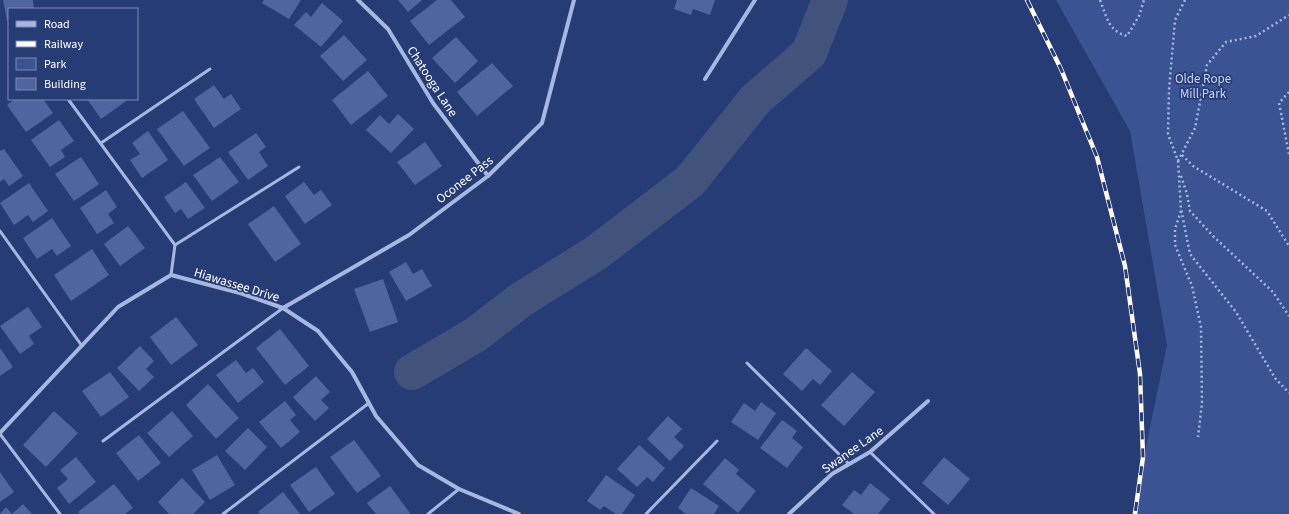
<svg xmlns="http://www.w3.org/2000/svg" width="1289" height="514" font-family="'Source Sans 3',sans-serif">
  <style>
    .green { fill: #3a5392 }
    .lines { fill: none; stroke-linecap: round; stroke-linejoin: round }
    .river { stroke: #41527c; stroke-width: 36 }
    .building { fill: #4e659f }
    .path { stroke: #a6b8e2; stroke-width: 2.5; stroke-dasharray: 2 3; stroke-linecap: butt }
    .service { stroke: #a6b8e2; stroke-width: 3 }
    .minor { stroke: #a6b8e2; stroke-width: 4 }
    .rail-casing { stroke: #fff; stroke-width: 4.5 }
    .rail { stroke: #263c75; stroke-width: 3; stroke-dasharray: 9; stroke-linecap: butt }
    .labels { text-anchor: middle; stroke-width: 3.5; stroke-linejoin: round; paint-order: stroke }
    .park-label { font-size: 13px; fill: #c8d4f2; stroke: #263c75 }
    .street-label { font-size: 13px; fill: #fff; stroke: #263c75 }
  </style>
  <rect width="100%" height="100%" fill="#263c75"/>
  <polygon class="green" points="1056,0 1289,0 1289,514 1132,514 1167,345 1130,131"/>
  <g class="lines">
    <polyline class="river" points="412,372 475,335 522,299 596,253 690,181 755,100 809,53 830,0"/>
  </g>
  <g class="building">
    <polygon points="3,0 33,0 34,9 9,9 9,21 7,21"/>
    <polygon points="264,0 301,0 289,19 262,3"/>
    <polygon points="398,0 422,0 408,12"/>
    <polygon points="437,0 451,0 465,17 429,45 410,21"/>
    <polygon points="677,0 715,0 710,15 693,9 691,15 674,9"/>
    <polygon points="322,3 343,21 321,47 294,25 306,12 311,17"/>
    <polygon points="344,35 367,60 343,81 320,56"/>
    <polygon points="456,37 478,61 455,83 432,58"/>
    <polygon points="492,63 513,86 477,116 457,92"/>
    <polygon points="368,71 388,96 351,125 332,100"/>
    <polygon points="214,85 224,99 231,94 241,109 214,128 194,99"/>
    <polygon points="15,99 43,99 53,113 26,132 7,105"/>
    <polygon points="87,99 125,99 126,101 101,119"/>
    <polygon points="183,111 210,148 184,166 157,129"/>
    <polygon points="398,114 414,129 391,153 366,130 380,115 389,124"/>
    <polygon points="59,120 74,141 61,150 65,157 50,167 31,140"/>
    <polygon points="148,131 168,160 142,178 130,160 140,154 132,143"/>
    <polygon points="256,133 266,147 259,152 268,166 248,180 228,152"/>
    <polygon points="425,142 442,166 415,185 397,162"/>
    <polygon points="4,149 23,176 9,186 4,179 0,182 0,151"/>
    <polygon points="81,157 99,184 74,201 55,174"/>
    <polygon points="220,157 239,182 212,201 193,175"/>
    <polygon points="186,182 205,208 188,219 181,209 175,213 164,197"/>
    <polygon points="304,182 314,195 321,190 332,205 305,224 285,196"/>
    <polygon points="29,183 48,211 33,222 28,215 14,225 0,203"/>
    <polygon points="106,190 117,207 108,214 114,223 97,234 80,208"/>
    <polygon points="274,206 301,244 275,262 248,224"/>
    <polygon points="52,218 71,246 57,256 52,249 37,259 23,238"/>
    <polygon points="128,226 145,248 120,266 104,244"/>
    <polygon points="92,249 109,275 71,301 54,275"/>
    <polygon points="406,262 413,274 422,269 432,286 406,301 389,272"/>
    <polygon points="383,279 398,322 370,332 354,289"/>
    <polygon points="28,307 42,327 29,336 34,344 20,354 0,326"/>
    <polygon points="176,317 198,345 171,365 150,337"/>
    <polygon points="280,329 309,366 285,385 256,348"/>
    <polygon points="140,346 154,361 146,369 154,377 139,391 117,368"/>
    <polygon points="0,348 13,367 0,376"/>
    <polygon points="806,348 832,371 820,385 813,379 802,391 783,374"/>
    <polygon points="236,360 246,373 253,368 264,382 238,403 216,375"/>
    <polygon points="110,372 129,397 101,417 82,391"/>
    <polygon points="852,372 875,392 844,426 821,405"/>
    <polygon points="316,376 330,392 321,400 329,408 315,421 293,397"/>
    <polygon points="208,384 239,418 216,439 186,405"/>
    <polygon points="285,401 296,415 290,420 300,432 281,448 259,422"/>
    <polygon points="761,402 776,413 758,440 731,422 744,403 755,411"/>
    <polygon points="54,411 78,433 46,467 23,445"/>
    <polygon points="172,411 193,436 169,457 147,433"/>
    <polygon points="668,416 682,429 674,437 684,446 670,461 647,439"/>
    <polygon points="782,420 797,431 792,438 803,447 787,468 760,448"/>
    <polygon points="248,428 267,447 245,470 225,451"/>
    <polygon points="139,435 161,463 138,481 116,453"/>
    <polygon points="354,440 381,476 357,493 330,457"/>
    <polygon points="639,445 665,468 653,482 647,477 637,487 617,469"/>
    <polygon points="217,455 235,485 210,500 192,470"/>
    <polygon points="76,457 96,482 69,504 57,488 68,479 60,470"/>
    <polygon points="944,457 970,479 948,505 922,483"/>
    <polygon points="725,458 739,470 736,474 756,491 738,513 703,484"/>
    <polygon points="316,467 335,494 309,512 290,485"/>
    <polygon points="0,472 14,492 0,502"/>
    <polygon points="606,475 635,495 622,514 616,514 604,506 600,510 587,501"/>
    <polygon points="182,478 205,502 193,514 169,514 158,502"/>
    <polygon points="870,483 890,499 878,514 854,514 842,505 854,490 861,495"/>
    <polygon points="114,484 133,508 125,514 80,514 78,512"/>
    <polygon points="390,486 410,513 409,514 376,514 367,503"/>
    <polygon points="691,488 719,506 714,514 686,514 678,508"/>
    <polygon points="283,492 300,514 260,514 258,512"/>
    <polygon points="23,504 32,514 12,514"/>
    <polygon points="6,507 12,514 0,514"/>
  </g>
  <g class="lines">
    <g class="path">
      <path d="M 1100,0 C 1107,17 1108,31 1127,36 L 1139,16 L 1144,0"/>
      <polyline points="1185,0 1175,20 1169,90 1168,134 1178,161 1181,209 1190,254 1236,312 1275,378 1289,393"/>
      <polyline points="1289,92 1279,103 1289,154"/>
      <polyline points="1182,155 1193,166 1267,211 1289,246"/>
      <polyline points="1178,161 1195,128 1207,65 1226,42 1256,36 1289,15"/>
      <polyline points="1181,176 1187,194 1190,211 1213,236 1273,292 1289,316"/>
      <polyline points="1181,211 1175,229 1175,245 1192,286 1201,327 1202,403 1198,437"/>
    </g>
    <g class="service">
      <polyline points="68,99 175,245 171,275"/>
      <polyline points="101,143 210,69"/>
      <polyline points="0,231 82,346"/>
      <polyline points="175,245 299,167"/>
      <polyline points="747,363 849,464"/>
      <polyline points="0,434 60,514"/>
      <polyline points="103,441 283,308"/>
      <polyline points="870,452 934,514"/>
      <polyline points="223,514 369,403"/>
      <polyline points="428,514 459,489"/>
      <polyline points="646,514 717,441"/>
    </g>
    <g class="minor">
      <polyline points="358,0 388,29 433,103 488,176"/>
      <polyline points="705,79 755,0"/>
      <polyline points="283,308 409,235 488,176 542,123 574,0"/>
      <polyline points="0,433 118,307 171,275 240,293 283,308 318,331 352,372 376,416 418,465 459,489 519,514"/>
      <polyline points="789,514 832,474 870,452 928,401"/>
    </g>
    <g class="rail-casing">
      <polyline id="rail" points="1027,0 1061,69 1097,157 1125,266 1140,374 1143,457 1135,514"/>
    </g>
    <use href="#rail" class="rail"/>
  </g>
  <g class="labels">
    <g class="park-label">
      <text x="1203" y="83">Olde Rope<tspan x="1203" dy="15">Mill Park</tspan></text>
    </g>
    <g class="street-label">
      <text transform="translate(433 81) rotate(57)" y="5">Chatooga Lane</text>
      <text transform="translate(464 179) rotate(-38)" y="5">Oconee Pass</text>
      <text transform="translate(237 284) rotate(17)" y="5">Hiawassee Drive</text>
      <text transform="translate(852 449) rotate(-35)" y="5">Swanee Lane</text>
    </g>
  </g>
  <rect x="8" y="8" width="130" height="92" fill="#263c75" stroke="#7d8aac"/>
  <rect x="16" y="21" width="20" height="6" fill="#a6b8e2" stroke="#7d8aac"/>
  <text x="44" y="28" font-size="12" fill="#ffffff">Road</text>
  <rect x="16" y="41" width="20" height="6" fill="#ffffff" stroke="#7d8aac"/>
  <text x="44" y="48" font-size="12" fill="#ffffff">Railway</text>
  <rect x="16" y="58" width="20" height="12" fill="#3a5392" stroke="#7d8aac"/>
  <text x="44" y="68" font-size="12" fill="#ffffff">Park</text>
  <rect x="16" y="78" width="20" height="12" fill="#4e659f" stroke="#7d8aac"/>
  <text x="44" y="88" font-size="12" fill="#ffffff">Building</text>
</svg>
